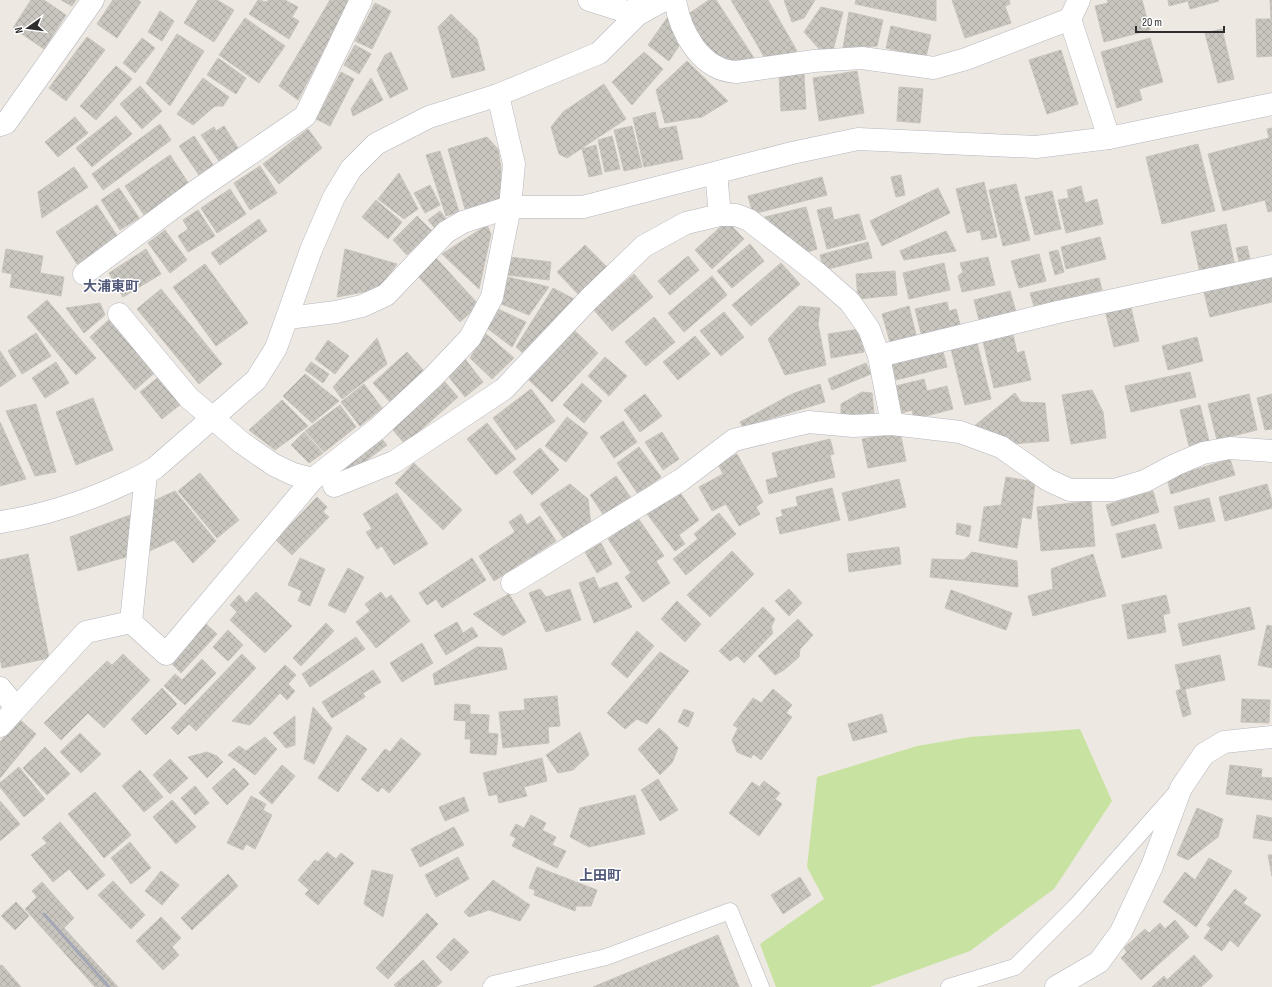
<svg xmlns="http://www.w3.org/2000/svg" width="1272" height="987" font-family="'Sofia Sans Condensed','Noto Sans JP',sans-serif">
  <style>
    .pitch { fill: #c8e3a1 }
    .building { fill: url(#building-cross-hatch); stroke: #c8c3bb }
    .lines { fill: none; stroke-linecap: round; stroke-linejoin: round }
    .lane-casing { stroke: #b5b7bf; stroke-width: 17 }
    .street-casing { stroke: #b5b7bf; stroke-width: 23 }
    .secondary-casing { stroke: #b5b7bf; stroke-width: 23 }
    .lane { stroke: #fff; stroke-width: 16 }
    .street { stroke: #fff; stroke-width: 22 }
    .secondary { stroke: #fff; stroke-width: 22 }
    .rail { stroke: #a4a7b5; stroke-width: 3 }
    .labels { text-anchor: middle; stroke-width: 3; stroke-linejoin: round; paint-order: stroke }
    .quarter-label { font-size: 14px; font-weight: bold; fill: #51597a; stroke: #fff }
  </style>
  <defs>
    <pattern id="building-cross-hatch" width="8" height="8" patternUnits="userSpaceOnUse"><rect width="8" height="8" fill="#c9c6bf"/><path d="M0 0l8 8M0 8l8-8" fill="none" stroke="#adaaa4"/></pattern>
  </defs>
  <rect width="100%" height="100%" fill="#ede8e1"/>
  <polygon class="pitch" points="1080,729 1112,801 1054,889 970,951 870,987 776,987 760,944 824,899 807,867 817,777 917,746 970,737"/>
  <g class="building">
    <polygon points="31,0 44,0 66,15 44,49 13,28"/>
    <polygon points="61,0 76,0 72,6"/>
    <polygon points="113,0 138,0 141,2 117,38 97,24"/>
    <polygon points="198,0 217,0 234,10 214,42 184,23"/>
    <polygon points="258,0 267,2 268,0 285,0 298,7 292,17 299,21 289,39 249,14"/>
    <polygon points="330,0 350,0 298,100 279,86"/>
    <polygon points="709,0 716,0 754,58 737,61 717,58 701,41 687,15"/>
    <polygon points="731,0 768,0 797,51 766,60"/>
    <polygon points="784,0 815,0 804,18 792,22"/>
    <polygon points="856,0 936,0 936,21 855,4"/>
    <polygon points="952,0 1009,0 1010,4 1005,6 1011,23 965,38"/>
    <polygon points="1107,0 1142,0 1150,30 1104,42 1095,6 1108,3"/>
    <polygon points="1168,0 1218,0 1219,1 1190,9 1188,1 1169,6"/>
    <polygon points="1270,0 1272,0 1272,56 1257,57 1256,19 1271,19"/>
    <polygon points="375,3 391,11 372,49 355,41"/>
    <polygon points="821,7 843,12 833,50 821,51 804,32"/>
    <polygon points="160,11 174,21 162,41 148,32"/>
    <polygon points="849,12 883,20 877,46 843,48"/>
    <polygon points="451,14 477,39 485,70 452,78 438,27"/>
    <polygon points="670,14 679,46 669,61 648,45"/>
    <polygon points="245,18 285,46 259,83 219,55"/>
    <polygon points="891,26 931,35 926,57 886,48"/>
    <polygon points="1222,29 1234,79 1218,83 1205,33"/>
    <polygon points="177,34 204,51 170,106 146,83"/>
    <polygon points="87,37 105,50 66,101 49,88"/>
    <polygon points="142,38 155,48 135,73 123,63"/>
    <polygon points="1150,38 1163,82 1139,89 1142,100 1117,108 1101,52"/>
    <polygon points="355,45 371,54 359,74 344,65"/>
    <polygon points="1061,50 1078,104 1047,114 1029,60"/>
    <polygon points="391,52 408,89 390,98 377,70 385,55"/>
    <polygon points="644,52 663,69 632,105 612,82"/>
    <polygon points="218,58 246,78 236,94 207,75"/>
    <polygon points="687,61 728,101 702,117 665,123 656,90"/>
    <polygon points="116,66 132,79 96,120 80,106"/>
    <polygon points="857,71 864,113 819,121 813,78"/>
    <polygon points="341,72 354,79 330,126 316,119"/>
    <polygon points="804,74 806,109 781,111 779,75"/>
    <polygon points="203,78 229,97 223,106 215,106 193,125 177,114"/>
    <polygon points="371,78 383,100 353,116 351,109"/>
    <polygon points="604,84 626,119 567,158 559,154 551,127 563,112"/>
    <polygon points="140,86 162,111 142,129 120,104"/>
    <polygon points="899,87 923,89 920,123 897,121"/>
    <polygon points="655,112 659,129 676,126 683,159 644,167 633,118"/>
    <polygon points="116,116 132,134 92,167 76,148"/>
    <polygon points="75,117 88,133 58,157 45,142"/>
    <polygon points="160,124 171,140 103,190 92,174"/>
    <polygon points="224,126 238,148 219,161 201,135 214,127 216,131"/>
    <polygon points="632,126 642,167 624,171 614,130"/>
    <polygon points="1272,128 1272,211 1268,212 1265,200 1223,211 1208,154 1269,138 1267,129"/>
    <polygon points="308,129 322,148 279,184 263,164"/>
    <polygon points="194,136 213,165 199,175 179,146"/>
    <polygon points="612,136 620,169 605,172 598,140"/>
    <polygon points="487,137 498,149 501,168 501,201 465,209 448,149"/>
    <polygon points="1198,144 1215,211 1162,224 1146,157"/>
    <polygon points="596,145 602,174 589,177 582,149"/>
    <polygon points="440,151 459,212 446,216 426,155"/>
    <polygon points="170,155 189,184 144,215 125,186"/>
    <polygon points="260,166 277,193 250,210 234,183"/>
    <polygon points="74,167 88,187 42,218 38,192"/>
    <polygon points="399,173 418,209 404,219 378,199"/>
    <polygon points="901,175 905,195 896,197 891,177"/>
    <polygon points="822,177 827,195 753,214 748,196"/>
    <polygon points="984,182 997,237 982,240 980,230 967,233 956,189"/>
    <polygon points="1016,184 1030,240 1003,246 989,190"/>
    <polygon points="430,185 440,205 425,213 414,193"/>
    <polygon points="1081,186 1085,203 1097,199 1103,224 1066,233 1058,200 1069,198 1067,190"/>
    <polygon points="119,188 139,218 120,230 101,200"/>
    <polygon points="938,188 950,213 882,246 870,221"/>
    <polygon points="230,189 246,214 217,233 201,208"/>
    <polygon points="1052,191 1061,229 1035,235 1025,197"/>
    <polygon points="376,200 402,222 388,239 362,217"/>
    <polygon points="97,205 118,237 77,264 56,232"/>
    <polygon points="806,207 817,249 805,253 778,234 765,217"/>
    <polygon points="831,207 834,220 859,214 866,239 827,249 817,210"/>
    <polygon points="198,210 215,236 188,252 178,236 188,229 183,220"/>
    <polygon points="440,211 447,220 436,229 428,220"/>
    <polygon points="417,216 432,231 407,255 393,240"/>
    <polygon points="259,219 267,231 220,265 211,253"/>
    <polygon points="727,221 744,239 712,269 695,250"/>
    <polygon points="1226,224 1235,266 1200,273 1191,232"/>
    <polygon points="487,225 491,234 479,289 442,254"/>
    <polygon points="165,230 187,260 170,273 148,243"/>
    <polygon points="946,231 956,251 904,260 900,251"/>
    <polygon points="1100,237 1106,259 1066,269 1061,247"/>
    <polygon points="868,242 872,258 824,270 820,255"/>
    <polygon points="750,244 764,261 732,288 717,271"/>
    <polygon points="585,245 608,268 580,296 557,272"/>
    <polygon points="1247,246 1250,259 1239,261 1236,248"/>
    <polygon points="6,249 43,256 40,273 64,277 61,296 10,287 12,274 2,272"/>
    <polygon points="146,249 161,274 123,297 109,273"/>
    <polygon points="345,249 397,264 379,289 337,297"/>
    <polygon points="1058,250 1064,272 1055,275 1049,252"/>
    <polygon points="1039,254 1046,281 1019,288 1011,261"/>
    <polygon points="688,256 699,270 670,295 658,281"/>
    <polygon points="509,257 551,262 549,280 507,275"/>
    <polygon points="988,257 995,285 962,292 958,276 963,272 960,263"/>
    <polygon points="436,258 479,305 460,322 417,275"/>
    <polygon points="781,263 800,284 751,326 732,305"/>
    <polygon points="944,263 950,290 909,299 903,273"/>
    <polygon points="205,264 248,323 216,346 173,287"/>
    <polygon points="895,271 897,295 858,299 856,274"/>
    <polygon points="634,274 653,297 612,331 593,309"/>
    <polygon points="1272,275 1272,302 1210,317 1204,292"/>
    <polygon points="712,276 727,295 684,332 668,313"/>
    <polygon points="508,277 549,287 529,315 499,303"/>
    <polygon points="1099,278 1102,290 1034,306 1030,293"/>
    <polygon points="553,288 576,300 524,354 516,347"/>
    <polygon points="161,289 222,364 199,384 137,309"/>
    <polygon points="1010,291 1017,315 980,324 974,300"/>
    <polygon points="47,300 96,358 76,375 27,317"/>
    <polygon points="947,302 949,311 956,309 961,328 922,337 915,309"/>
    <polygon points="100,303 105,315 84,333 66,308"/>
    <polygon points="1130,304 1139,341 1114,347 1105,310"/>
    <polygon points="799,306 820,308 818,324 826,365 785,375 768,339"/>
    <polygon points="909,306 916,335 890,342 882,314"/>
    <polygon points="498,309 526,322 512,347 487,328"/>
    <polygon points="724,312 744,337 721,356 700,331"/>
    <polygon points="113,316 159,369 135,390 90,337"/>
    <polygon points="654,317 675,342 646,366 625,342"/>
    <polygon points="860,329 864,352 831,358 828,334"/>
    <polygon points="574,330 598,353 552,402 527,378"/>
    <polygon points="36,333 51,356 22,374 8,351"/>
    <polygon points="485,333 514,358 492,379 470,358"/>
    <polygon points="1013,334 1017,353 1024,351 1031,380 994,388 983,341"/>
    <polygon points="695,336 710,354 678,380 663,362"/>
    <polygon points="1197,337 1203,361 1168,370 1162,346"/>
    <polygon points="377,338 387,364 342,399 333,387"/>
    <polygon points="328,340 349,356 335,374 315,359"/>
    <polygon points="977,343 991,399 965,405 951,349"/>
    <polygon points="942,348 947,367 896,380 891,361"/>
    <polygon points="0,351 16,376 0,387"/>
    <polygon points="407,352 425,372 391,403 373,383"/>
    <polygon points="605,357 627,376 609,396 588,376"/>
    <polygon points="465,359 483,382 465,397 449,377"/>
    <polygon points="56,362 69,383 45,398 32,378"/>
    <polygon points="311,362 329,374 323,383 305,370"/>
    <polygon points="866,363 871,374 832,390 828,379"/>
    <polygon points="1190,372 1196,397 1131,412 1125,386"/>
    <polygon points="305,374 339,401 312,423 283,396"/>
    <polygon points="160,376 181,404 162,419 140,392"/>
    <polygon points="924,379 927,391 947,386 953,409 914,419 912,410 902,413 896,386"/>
    <polygon points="445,382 458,397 405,444 392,429"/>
    <polygon points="582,383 602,401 584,423 563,405"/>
    <polygon points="364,384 382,408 360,426 341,402"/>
    <polygon points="820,384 825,402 743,427 740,422 792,394"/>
    <polygon points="531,389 555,421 516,450 493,418"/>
    <polygon points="1092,390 1103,412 1106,438 1071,444 1062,395"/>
    <polygon points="862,392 872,393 874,413 841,415 841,404"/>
    <polygon points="1015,393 1021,402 1045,403 1049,441 1012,444 973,427"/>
    <polygon points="645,394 662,416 640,432 624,410"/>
    <polygon points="1249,394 1257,430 1217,440 1208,404"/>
    <polygon points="1272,394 1272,429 1265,430 1257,398"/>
    <polygon points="93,398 113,450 76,465 56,412"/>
    <polygon points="282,400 308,426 275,450 249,430"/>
    <polygon points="36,404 56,472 35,476 6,411"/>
    <polygon points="340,405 356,427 324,452 305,431"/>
    <polygon points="1200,405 1209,441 1189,446 1180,410"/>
    <polygon points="567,417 588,433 566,462 545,446"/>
    <polygon points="623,421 637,442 614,458 600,437"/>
    <polygon points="0,422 26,479 0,486"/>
    <polygon points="487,423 516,459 496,475 467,439"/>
    <polygon points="304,432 323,453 309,463 291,445"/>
    <polygon points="662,432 679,459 663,470 645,442"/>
    <polygon points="900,432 906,461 868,468 862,439"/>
    <polygon points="381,438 387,445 348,474 343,467"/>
    <polygon points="830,439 834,454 830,455 835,477 769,494 766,480 778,477 772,453"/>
    <polygon points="639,447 661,477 638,494 617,463"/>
    <polygon points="540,448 559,470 532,495 513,472"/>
    <polygon points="737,454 763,502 756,507 760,514 739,526 726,504 712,511 699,487 723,474 718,464"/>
    <polygon points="1230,459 1235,475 1171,494 1167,478"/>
    <polygon points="414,463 462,510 443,530 395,483"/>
    <polygon points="200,473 239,520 217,538 178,491"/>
    <polygon points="616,476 631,498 605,517 590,495"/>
    <polygon points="1006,477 1035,482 1031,519 1022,517 1017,548 979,541 984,507 1001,505"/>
    <polygon points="899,479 906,507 849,521 842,493"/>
    <polygon points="570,484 588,499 591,525 564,539 540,504"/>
    <polygon points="1267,484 1272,501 1272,508 1225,521 1219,497"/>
    <polygon points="832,488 840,520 780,534 776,518 783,516 781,510 798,506 796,497"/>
    <polygon points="175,491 216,541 193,563 174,540 147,552 151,502"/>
    <polygon points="679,491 699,520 679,535 685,544 675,551 647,514"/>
    <polygon points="1153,491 1159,512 1112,526 1106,505"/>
    <polygon points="397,493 428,544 394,565 382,546 377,549 366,532 372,529 363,514"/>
    <polygon points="317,497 327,507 323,512 329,517 292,555 276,540"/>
    <polygon points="1209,498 1215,521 1179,529 1174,507"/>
    <polygon points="1091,501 1095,546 1041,551 1037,507"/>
    <polygon points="719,513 736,534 686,575 673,559 698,539 694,534"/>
    <polygon points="133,514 129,556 78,571 70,537"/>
    <polygon points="521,514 527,525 540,516 556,541 494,581 479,556 515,532 509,522"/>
    <polygon points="638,518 664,556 656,561 670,583 643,602 625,577 631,573 608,539"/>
    <polygon points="957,523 971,526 969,537 956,534"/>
    <polygon points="1155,524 1162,548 1122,558 1116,534"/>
    <polygon points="601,543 612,564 597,573 585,552"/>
    <polygon points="899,547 901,564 849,572 847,554"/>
    <polygon points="732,551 754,574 710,617 687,595"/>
    <polygon points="972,552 1017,561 1018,587 930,577 932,559 964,560"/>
    <polygon points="28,554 49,658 2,668 0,658 0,560"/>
    <polygon points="1093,554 1106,596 1033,616 1028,596 1053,589 1051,569"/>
    <polygon points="300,558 325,569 310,606 298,601 302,591 288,585"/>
    <polygon points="472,558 486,580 442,608 436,599 427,605 419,593"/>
    <polygon points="348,568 364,577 345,613 328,605"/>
    <polygon points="594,577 599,589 617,582 632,607 594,623 579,583"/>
    <polygon points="540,589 546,597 570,589 581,620 546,632 529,593"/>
    <polygon points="789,589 802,603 789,616 775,601"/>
    <polygon points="951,590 1012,613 1006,630 945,608"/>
    <polygon points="256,592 292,626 265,653 230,620 237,612 230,605 239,595 246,603"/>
    <polygon points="381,592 386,599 391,595 410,621 376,648 356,622 370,611 365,604"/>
    <polygon points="509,594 526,622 503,636 473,614"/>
    <polygon points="1166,595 1170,613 1163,615 1166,632 1128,639 1122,605"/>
    <polygon points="677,601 701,624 685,642 661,619"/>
    <polygon points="763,607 775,619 771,627 773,633 744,663 737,656 730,661 719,651"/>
    <polygon points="1250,607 1255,629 1183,646 1178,624"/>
    <polygon points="798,619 813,635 800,649 799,657 784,670 775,675 758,656"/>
    <polygon points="457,622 463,633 472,627 478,636 446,655 434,635"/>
    <polygon points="205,623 217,634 181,673 169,661"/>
    <polygon points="326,623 334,631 301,666 293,658"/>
    <polygon points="1267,625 1272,626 1272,668 1258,665"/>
    <polygon points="228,630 243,645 228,661 213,647"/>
    <polygon points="637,631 654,646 627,678 611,664"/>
    <polygon points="356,637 365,649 310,687 302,674"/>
    <polygon points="422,643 433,663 402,682 390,663"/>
    <polygon points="477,647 502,648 507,669 435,685 433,674"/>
    <polygon points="660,652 689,671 647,724 637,719 625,729 607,713"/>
    <polygon points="123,654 150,680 104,728 88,713 61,740 44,723 107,661 112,665"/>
    <polygon points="242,654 256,668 196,731 189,724 178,735 171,728"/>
    <polygon points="1220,655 1225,680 1185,689 1191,714 1183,717 1176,691 1181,689 1175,665"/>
    <polygon points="202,659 216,673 185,705 164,686 175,674 182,680"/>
    <polygon points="285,665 296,675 288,684 295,691 287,700 280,693 250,725 232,721"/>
    <polygon points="373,670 381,682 363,693 365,697 332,718 322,702"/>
    <polygon points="162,688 177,704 146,735 131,719"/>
    <polygon points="773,689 792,705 786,713 792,717 761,760 753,754 751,758 737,752 732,740 738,728 733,725 753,698 761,703"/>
    <polygon points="557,696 560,726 548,727 549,743 503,748 499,712 525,710 524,699"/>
    <polygon points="1242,699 1270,700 1269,723 1241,722"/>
    <polygon points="455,704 470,705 470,714 489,715 488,733 498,734 496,755 470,753 471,739 465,739 466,721 454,720"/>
    <polygon points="313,707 332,728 314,764 304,759"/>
    <polygon points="684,709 694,713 688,727 678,722"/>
    <polygon points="882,714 887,732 853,741 848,724"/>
    <polygon points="295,716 295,745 286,748 273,733"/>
    <polygon points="19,719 36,734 0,778 0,742"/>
    <polygon points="659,728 668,736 678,748 672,763 660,775 638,749"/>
    <polygon points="580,732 589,755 573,770 558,773 546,755"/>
    <polygon points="80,733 101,754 81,773 60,752"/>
    <polygon points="347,735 367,749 338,792 318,778"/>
    <polygon points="265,737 277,749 255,775 228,755 239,746 246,751"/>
    <polygon points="401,738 421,754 389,793 382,787 378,792 361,779 385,749 390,752"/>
    <polygon points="45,747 70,774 47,795 23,768"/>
    <polygon points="207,752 217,756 223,762 207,778 188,757"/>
    <polygon points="542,758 547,781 524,787 527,796 499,803 497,794 489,796 483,773"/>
    <polygon points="170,759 188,778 170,794 153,775"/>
    <polygon points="282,765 295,776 272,804 259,793"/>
    <polygon points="1230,765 1262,769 1261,777 1272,778 1272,800 1226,794"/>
    <polygon points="19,767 45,799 24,817 0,787 0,783"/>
    <polygon points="234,768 249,784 227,805 212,788"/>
    <polygon points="140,770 163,797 144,812 122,786"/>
    <polygon points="658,779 678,810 660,821 641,790"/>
    <polygon points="764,781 780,793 775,799 782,804 759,836 729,813 752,782 759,787"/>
    <polygon points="195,786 209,803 195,815 181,798"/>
    <polygon points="95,792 131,835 104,858 68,814"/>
    <polygon points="635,795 645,834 589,847 570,837 580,808"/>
    <polygon points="251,796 266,804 263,810 272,815 255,849 246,844 243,850 227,843"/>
    <polygon points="464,797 469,811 445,821 439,807"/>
    <polygon points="172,800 196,827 176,844 153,817"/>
    <polygon points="0,801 20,824 0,841"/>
    <polygon points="1197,808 1223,819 1218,837 1188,860 1177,855"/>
    <polygon points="531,815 546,823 542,830 556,837 552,845 566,851 557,868 512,846 516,838 510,835 516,824 524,828"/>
    <polygon points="1257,815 1272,818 1272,841 1253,838"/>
    <polygon points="60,822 105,875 87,890 69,869 53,882 31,855 47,843 42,838"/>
    <polygon points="454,827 464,845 420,867 411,849"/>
    <polygon points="130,842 151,868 131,884 111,858"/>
    <polygon points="327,852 336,859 341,853 354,863 318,905 305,894 309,890 298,880 315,860 318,862"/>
    <polygon points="1268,855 1272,855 1272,876"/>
    <polygon points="458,857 469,879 436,897 425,875"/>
    <polygon points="1209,858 1232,871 1196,927 1163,902 1185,872 1195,880"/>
    <polygon points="537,867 597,890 591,906 576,906 575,911 534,895 535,890 529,888"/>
    <polygon points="372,870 393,875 383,917 364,904"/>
    <polygon points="161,871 179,885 162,905 145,891"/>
    <polygon points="228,874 238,886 192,930 181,918"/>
    <polygon points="800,877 811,895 783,914 771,895"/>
    <polygon points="493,880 530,905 520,921 489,910 469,917 464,912"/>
    <polygon points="113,881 145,915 131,929 98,895"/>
    <polygon points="42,882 74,918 64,928 32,891"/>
    <polygon points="1235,889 1247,898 1243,903 1261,915 1238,947 1230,940 1222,951 1204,938 1211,928 1207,925"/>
    <polygon points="37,897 64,928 118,987 95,987 25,909"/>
    <polygon points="16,902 29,916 15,930 1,916"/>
    <polygon points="427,913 438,924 388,979 376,968"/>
    <polygon points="161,917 181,938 172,947 179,955 163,970 136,941"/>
    <polygon points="1175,920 1189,937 1141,980 1121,958 1127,952 1124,948 1145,929 1149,933 1160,923 1165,929"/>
    <polygon points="718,935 739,987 593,987"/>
    <polygon points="454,938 469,952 451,971 436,957"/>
    <polygon points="1194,955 1213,976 1201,987 1152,987 1164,976 1167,980"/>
    <polygon points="423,960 442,982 436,987 396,987 394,985"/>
    <polygon points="2,965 21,987 0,987 0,966"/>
  </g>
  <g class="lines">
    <g class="lane-casing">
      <g id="lane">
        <polyline points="491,987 493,984 606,957 730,911 761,987"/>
        <polyline points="949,987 1015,967 1075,907 1174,795"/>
      </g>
    </g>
    <g class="street-casing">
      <g id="street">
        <polyline points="589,0 637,15 664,0"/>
        <path d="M 675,0 C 680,31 700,70 736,72 L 814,61 L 862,58 L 934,68 L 966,59 L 1070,19"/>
        <polyline points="1079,0 1070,19 1109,138"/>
        <polyline points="498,95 514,164 510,207 583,207 792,153 858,139 1036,147 1109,138 1272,104"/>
        <polyline points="0,125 6,123 93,0"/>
        <polyline points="716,173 720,215"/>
        <polyline points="84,274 193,193 305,116 361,0"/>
        <polyline points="119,314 189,398 242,443 274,465 293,474 313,479"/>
        <polyline points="879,356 1058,312 1272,266"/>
        <polyline points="334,486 394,462 504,389 589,299 644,246 686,223 720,215 736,215 749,220 817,273 850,302 869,329 879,356 892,424"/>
        <polyline points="512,583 681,480 734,440 809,422 853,426 892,424 960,432 1001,447 1048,480 1070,490 1114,490 1145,481 1175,465 1203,453 1230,448 1272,451"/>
        <polyline points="131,622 166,654 313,479 377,429 432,378 470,338 492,297 510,207 463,222 446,232 386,295 362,306 336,312 288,318"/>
        <polyline points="0,688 16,707"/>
        <polyline points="0,726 86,632 131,622 146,474"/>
        <polyline points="1056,987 1099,962 1121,932 1152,866 1181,788 1204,754 1224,742 1272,737"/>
      </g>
    </g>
    <g class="secondary-casing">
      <path id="secondary" d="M 0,522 C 41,516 79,504 117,487 C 130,481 143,476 155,468 L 256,380 L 276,348 L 311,250 L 334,197 L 351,169 L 376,144 L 429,117 L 498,95 L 599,53 L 637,15 L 639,0"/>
    </g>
    <use href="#lane" class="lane"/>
    <use href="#street" class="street"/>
    <use href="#secondary" class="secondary"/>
    <polyline class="rail" points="44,914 109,987"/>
  </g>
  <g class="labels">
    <g class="quarter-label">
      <text x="111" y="291">大浦東町</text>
      <text x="600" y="880">上田町</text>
    </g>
  </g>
  <g transform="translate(28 28) rotate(256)" stroke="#ffffff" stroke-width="3" paint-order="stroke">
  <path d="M0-3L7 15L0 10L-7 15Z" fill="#2d2d2d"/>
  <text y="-6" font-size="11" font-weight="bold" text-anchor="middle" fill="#2d2d2d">N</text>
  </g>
  <path d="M1136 26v6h88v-6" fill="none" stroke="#2d2d2d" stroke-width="2"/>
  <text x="1142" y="26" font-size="12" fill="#2d2d2d" stroke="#ffffff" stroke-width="3" paint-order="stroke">20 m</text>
</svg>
